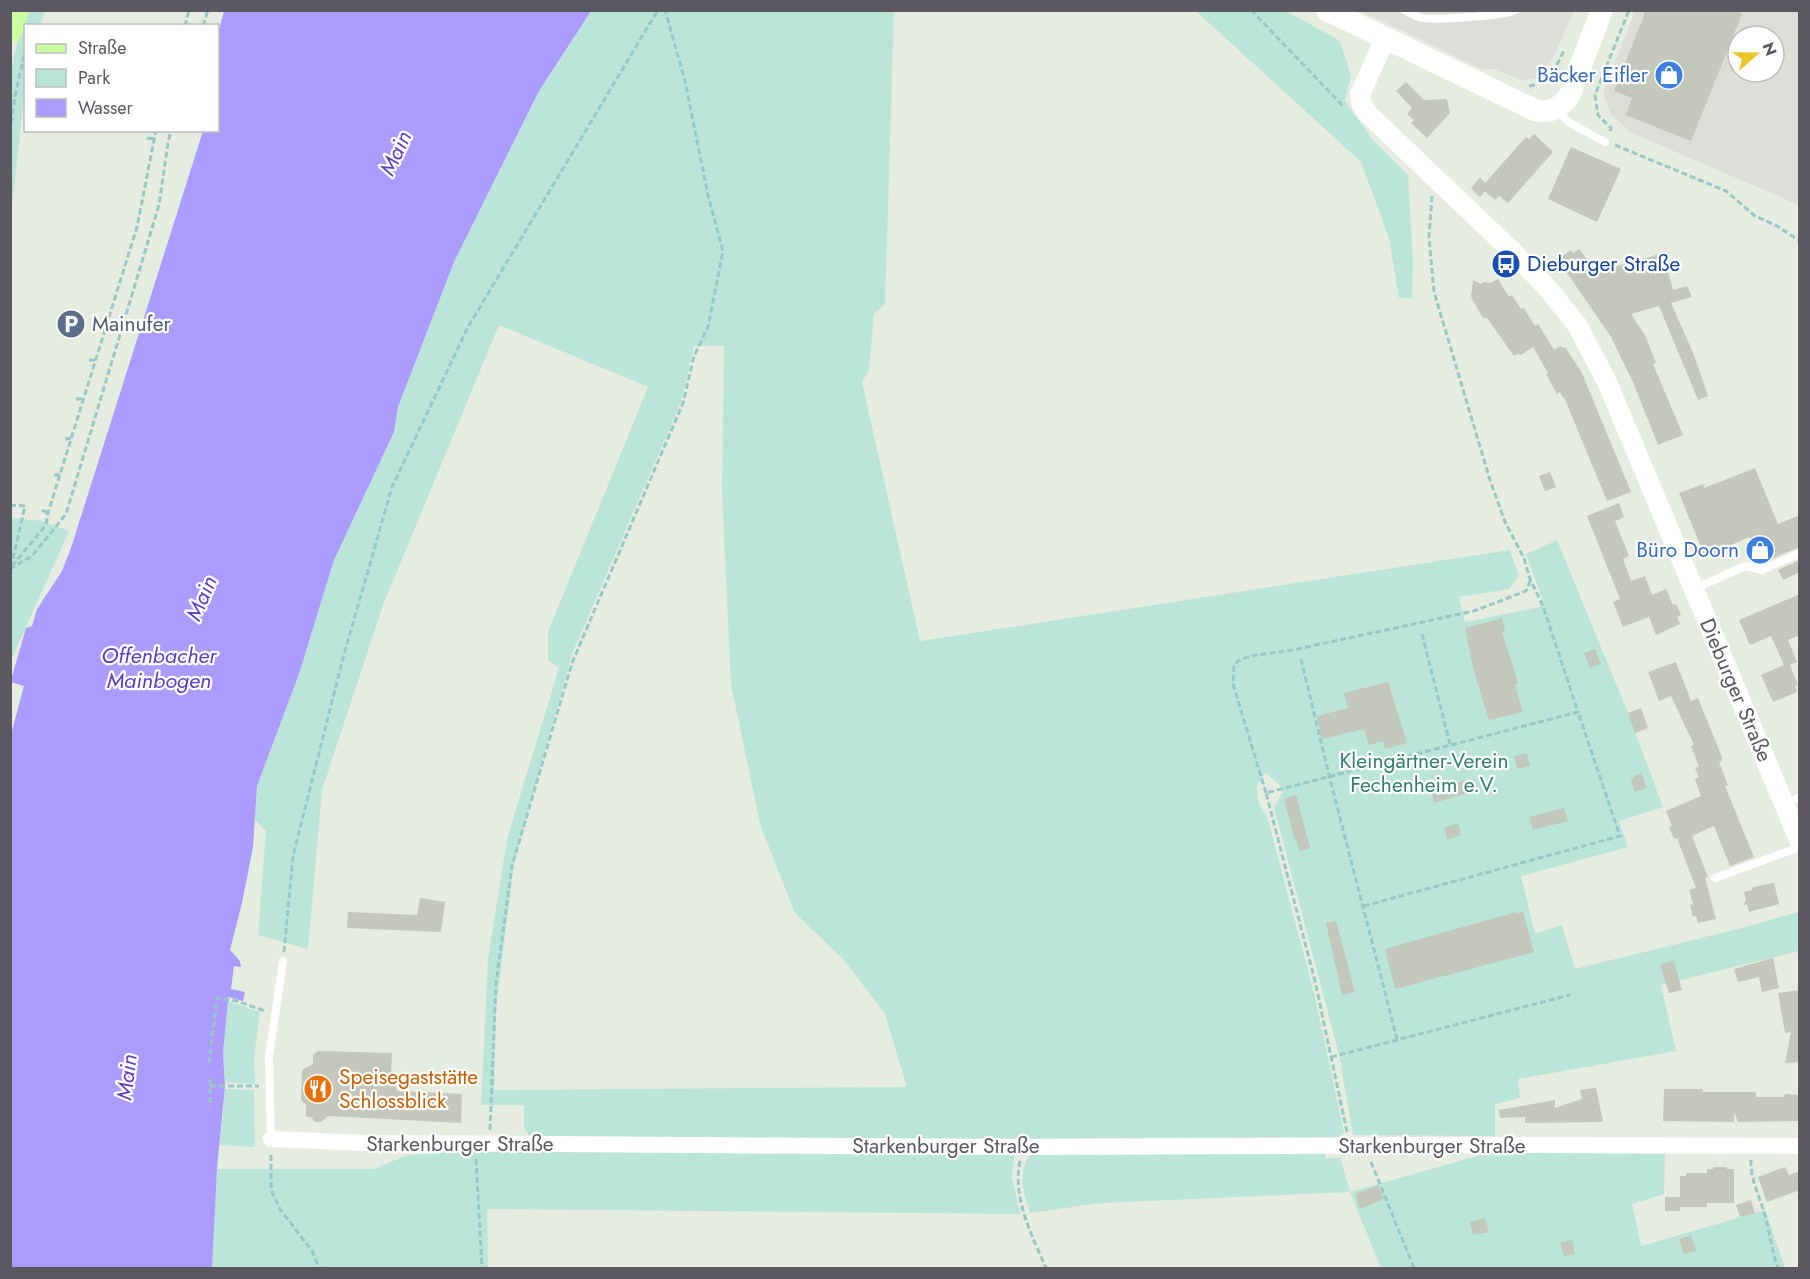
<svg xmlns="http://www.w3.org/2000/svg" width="1810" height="1279" font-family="Jost,sans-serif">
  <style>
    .industrial { fill: #dbdfd7; fill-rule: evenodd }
    .green { fill: #bbe5d9; fill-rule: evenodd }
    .water { fill: #ac9cff }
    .building { fill: #c3c7bc }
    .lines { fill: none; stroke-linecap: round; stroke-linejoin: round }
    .path { stroke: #96c8c8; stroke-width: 3; stroke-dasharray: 6 3; stroke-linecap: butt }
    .service { stroke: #fff; stroke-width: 8 }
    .minor { stroke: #fff; stroke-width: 16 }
    .tertiary { stroke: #fff; stroke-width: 20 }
    .secondary { stroke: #fff; stroke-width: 22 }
    .primary { stroke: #cbffa1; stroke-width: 26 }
    .labels { text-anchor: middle; stroke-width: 4.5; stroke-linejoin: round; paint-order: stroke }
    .shop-label { font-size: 21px; fill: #366cbe; stroke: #fff; text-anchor: end }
    .transit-label { font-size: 21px; fill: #164399; stroke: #fff; text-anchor: start }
    .service-label { font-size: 21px; fill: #4e5e75; stroke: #fff; text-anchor: start }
    .street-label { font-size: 21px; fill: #5b5861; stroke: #fff }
    .park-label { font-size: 21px; fill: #317f6d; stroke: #fff }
    .food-label { font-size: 21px; fill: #c56008; stroke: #fff; text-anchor: start }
    .water-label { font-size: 22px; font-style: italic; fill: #5d3ec3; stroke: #fff }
  </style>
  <rect width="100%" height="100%" fill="#e6ecdf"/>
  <g class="industrial">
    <polygon points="1361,11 1574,11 1556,52 1549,64 1536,78 1526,80 1518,79 1494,69 1482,69"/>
    <path d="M 1635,11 L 1799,11 L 1799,205 L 1632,133 L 1611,115 L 1603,93 ZM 1738,36 L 1774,36 L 1774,72 L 1738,72 Z"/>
  </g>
  <g class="green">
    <polygon points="27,11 45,11 40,25 26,26 25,86 11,215 10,79 14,55"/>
    <path d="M 591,11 L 894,11 L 885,304 L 874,314 L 869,370 L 862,382 L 920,641 L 1510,550 L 1519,576 L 1509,589 L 1459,597 L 1465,622 L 1545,606 L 1526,554 L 1557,540 L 1628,713 L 1663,807 L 1619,821 L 1628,847 L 1521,876 L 1535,934 L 1562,925 L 1575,969 L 1738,929 L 1799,912 L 1799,951 L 1661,985 L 1676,1051 L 1518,1079 L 1520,1098 L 1495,1104 L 1495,1136 L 1353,1135 L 1339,1055 L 1274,807 L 1283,792 L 1280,785 L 1266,773 L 1257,785 C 1257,797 1258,807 1267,816 L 1315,997 L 1344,1133 L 1338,1137 L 533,1141 L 524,1128 L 524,1105 L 481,1105 L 488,959 L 507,839 L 559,668 L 548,660 L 548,632 L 648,387 L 499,325 L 383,605 L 322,790 L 308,949 L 258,935 L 266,831 L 255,820 L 257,786 L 299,674 L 334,560 L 394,432 L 398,407 L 454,262 L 539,91 ZM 694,346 L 724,346 L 722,492 L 731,684 L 760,824 L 795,913 L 844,960 L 885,1014 L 907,1087 L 494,1090 L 496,1009 L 514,863 L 572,654 L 681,402 Z"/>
    <polygon points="1196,11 1286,11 1340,41 1351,76 1345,101 1372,139 1408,175 1413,263 1412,298 1399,298 1389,238 1361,162"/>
    <polygon points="11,518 42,521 69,531 11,660"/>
    <polygon points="228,1001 260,1012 254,1057 255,1084 225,1082 223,1053"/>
    <polygon points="225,1089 254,1090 255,1147 220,1145"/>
    <polygon points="471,1151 1015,1151 1012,1177 1020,1214 487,1209 488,1268 212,1268 217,1169 374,1169 407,1155"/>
    <path d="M 1034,1151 L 1325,1152 L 1326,1159 L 1340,1157 L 1350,1192 L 1495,1151 L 1665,1151 L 1664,1194 L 1632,1204 L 1641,1246 L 1765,1210 L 1785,1268 L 1381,1268 L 1350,1192 L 1101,1203 L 1030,1213 C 1023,1192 1016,1168 1034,1151 Z"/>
  </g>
  <polygon class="water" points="224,11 591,11 539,91 454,262 398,407 394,432 334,560 299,674 257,786 253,847 242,903 230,950 240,961 241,967 234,966 231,989 245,992 243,1001 228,997 228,1001 223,1053 225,1086 217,1169 212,1268 11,1268 10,738 24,686 11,682 11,680 26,628 32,626 37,609 62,571 71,548 203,131 218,130 218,34"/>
  <g class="building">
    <polygon points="1646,10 1735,10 1742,14 1691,141 1626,115 1632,98 1614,91"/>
    <polygon points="1406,82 1424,100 1447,99 1450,113 1427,138 1411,123 1414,120 1407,114 1412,108 1396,91"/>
    <polygon points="1534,134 1553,152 1508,203 1499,196 1495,200 1485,191 1480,197 1471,188 1480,177 1485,183 1526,137 1529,139"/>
    <polygon points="1571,147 1621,169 1597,222 1548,199"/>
    <polygon points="1579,249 1597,272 1663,253 1673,290 1687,286 1692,297 1671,303 1694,355 1708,396 1698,400 1659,306 1631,314 1645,335 1656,363 1653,364 1683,435 1658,445 1633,382 1611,337 1567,273 1558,265 1563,256 1571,250 1573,253"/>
    <polygon points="1498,279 1509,297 1512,295 1521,309 1524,308 1535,326 1538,324 1554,350 1561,346 1563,348 1565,347 1582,373 1631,492 1607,501 1564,397 1563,398 1560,392 1557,394 1546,374 1548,373 1533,347 1521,355 1518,354 1514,356 1487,318 1483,318 1471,297 1473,280 1481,284 1484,282 1490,283"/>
    <polygon points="1755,468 1778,524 1800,515 1800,547 1761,563 1749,537 1705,557 1679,493 1703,484 1704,488"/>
    <polygon points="1550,472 1556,487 1545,491 1539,476"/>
    <polygon points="1619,503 1624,517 1615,521 1629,556 1623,559 1631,581 1645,576 1652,595 1666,589 1673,605 1676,604 1681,615 1677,617 1680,624 1656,635 1649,617 1623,627 1613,602 1620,599 1587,516"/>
    <polygon points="1800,560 1800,572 1783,580 1778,570"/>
    <polygon points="1800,594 1800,635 1788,640 1797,662 1790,665 1798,685 1795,686 1797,692 1773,702 1761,675 1784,665 1771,636 1750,645 1739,620"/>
    <polygon points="1502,618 1505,631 1502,632 1514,669 1518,684 1515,685 1523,712 1489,720 1473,668 1465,628"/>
    <polygon points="1595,649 1601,664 1590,668 1584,653"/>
    <polygon points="1676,662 1691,701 1698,698 1722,757 1722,761 1719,762 1728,785 1725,786 1754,857 1730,866 1714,826 1692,836 1708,877 1705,878 1716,919 1698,923 1696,916 1693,917 1690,905 1693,904 1689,890 1696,888 1677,838 1674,839 1669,827 1672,826 1666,811 1701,796 1695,779 1699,777 1695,768 1699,767 1691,746 1694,745 1671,696 1659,701 1648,672"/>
    <polygon points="1388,682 1407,743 1385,749 1383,741 1369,745 1364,729 1322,739 1317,716 1348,708 1344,693"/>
    <polygon points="1641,708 1648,728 1635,733 1628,713"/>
    <polygon points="1527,753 1530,766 1517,769 1514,756"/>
    <polygon points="1641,773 1647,788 1635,792 1631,782 1633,777"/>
    <polygon points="1466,780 1471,792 1434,803 1431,790"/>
    <polygon points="1296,795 1310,848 1300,851 1296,840 1295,841 1284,799"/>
    <polygon points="1564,808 1568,821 1533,830 1529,817"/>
    <polygon points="1458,823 1461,835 1447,840 1444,828"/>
    <polygon points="1774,883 1779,904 1749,912 1747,904 1743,906 1746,900 1744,892 1752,890 1753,887"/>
    <polygon points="420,898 445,902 441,932 347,928 348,912 417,915"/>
    <polygon points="1516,912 1517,914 1523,912 1534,952 1395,989 1385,949"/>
    <polygon points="1336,921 1355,992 1342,995 1326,923"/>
    <polygon points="1773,958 1779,988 1762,992 1759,977 1738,982 1734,969"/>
    <polygon points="1674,961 1682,990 1669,993 1660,964"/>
    <polygon points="1800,990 1800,1062 1785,1063 1791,1032 1785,1033 1778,993"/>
    <polygon points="318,1051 392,1053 391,1074 397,1091 462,1094 461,1123 328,1116 321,1122 315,1122 311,1117 306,1117 306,1105 301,1100 302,1070 313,1064 313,1055"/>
    <polygon points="1596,1088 1603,1122 1525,1123 1525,1117 1500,1118 1499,1110 1555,1100 1555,1108 1582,1099 1580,1090"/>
    <polygon points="1664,1089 1703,1089 1703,1092 1756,1092 1756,1097 1784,1097 1785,1094 1800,1095 1800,1121 1738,1122 1734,1112 1734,1122 1663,1121"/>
    <polygon points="1713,1167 1727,1167 1727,1169 1734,1169 1734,1203 1707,1203 1707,1207 1680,1207 1680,1211 1665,1211 1665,1197 1680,1197 1680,1176 1686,1176 1686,1173 1707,1173 1707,1169 1713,1169"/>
    <polygon points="1785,1167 1789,1175 1800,1171 1800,1190 1767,1202 1758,1177"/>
    <polygon points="1378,1185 1384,1199 1360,1209 1355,1194"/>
    <polygon points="1751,1200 1755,1213 1740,1217 1736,1205"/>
    <polygon points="1485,1218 1489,1232 1473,1235 1470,1222"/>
    <polygon points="1691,1235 1696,1251 1684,1254 1679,1239"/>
    <polygon points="1572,1240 1575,1254 1564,1256 1560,1243"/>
  </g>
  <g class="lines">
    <g class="path">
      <polyline points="1251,10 1343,106"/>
      <polyline points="185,26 189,10"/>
      <polyline points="203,26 208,10"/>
      <path d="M 1529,86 C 1547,83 1557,67 1564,50"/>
      <polyline points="1610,131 1611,128 1598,115 1595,95 1629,10"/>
      <polyline points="10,132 15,96 26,47"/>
      <polyline points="147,138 154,139"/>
      <polyline points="1615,145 1726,191 1755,216 1777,226 1800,241"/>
      <polyline points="89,360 96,360"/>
      <polyline points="76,399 84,399"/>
      <polyline points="65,439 72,438"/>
      <polyline points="54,475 60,475"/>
      <polyline points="10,505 25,506 11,567"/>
      <polyline points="42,510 48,513"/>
      <polyline points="12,566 46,525 48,513 137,227 156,130"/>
      <polyline points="10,569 32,556 66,514 159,205 168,143 171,130"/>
      <polyline points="1422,634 1450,744"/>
      <polyline points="1301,659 1329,775 1397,1039"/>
      <polyline points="1266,793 1233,684 1234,666 1238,661 1250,656 1293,650 1474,611 1526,591 1530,581"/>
      <polyline points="1364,906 1620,836 1578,712"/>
      <polyline points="284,952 293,856 343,658 392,487 468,327 658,10"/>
      <polyline points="1331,1057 1570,995"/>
      <polyline points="209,1063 217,998 237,1001 265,1011"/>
      <polyline points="210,1079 210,1107"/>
      <polyline points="210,1086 259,1086"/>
      <polyline points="490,1130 496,983 512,866 572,663 683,403 694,356 708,327 723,251 708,195 685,81 665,10"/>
      <polyline points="1347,1132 1315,981 1266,793 1578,712 1543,606 1530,579 1524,558 1505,522 1490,480 1434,292 1429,237 1432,196"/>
      <polyline points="271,1155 271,1190 280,1209 312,1251 319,1268"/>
      <polyline points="476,1159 482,1268"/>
      <path d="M 1751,1160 C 1750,1180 1761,1199 1766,1219 C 1770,1235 1772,1252 1778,1268"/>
      <path d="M 1020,1161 C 1012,1197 1032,1236 1046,1268"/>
      <polyline points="1371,1162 1414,1268"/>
    </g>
    <g class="service">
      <path d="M 1404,10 C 1410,13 1416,17 1422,18 C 1438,20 1502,16 1516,10"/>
      <polyline points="1556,109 1568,122 1605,142"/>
      <polyline points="1694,589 1745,566 1762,570 1800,553"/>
      <polyline points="1784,805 1800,797"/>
      <polyline points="1715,878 1800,847"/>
      <polyline points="271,1139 269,1057 283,961"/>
    </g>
    <polyline class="minor" points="271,1139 367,1143 1023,1147 1501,1145 1800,1146"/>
    <polyline class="tertiary" points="1385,39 1360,94 1361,103 1367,113 1516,255 1550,291 1577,325 1607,382 1800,842"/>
    <path class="secondary" d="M 1327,10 L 1535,110 C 1550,114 1560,108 1569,96 L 1602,10"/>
    <polyline class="primary" points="10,30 16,10"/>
  </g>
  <defs>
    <g id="shop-disc" transform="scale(1.5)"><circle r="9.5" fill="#3f7fe0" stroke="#fff"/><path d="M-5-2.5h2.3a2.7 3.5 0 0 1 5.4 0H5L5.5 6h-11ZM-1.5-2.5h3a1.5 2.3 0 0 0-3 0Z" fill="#fff"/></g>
    <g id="bus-disc" transform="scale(1.5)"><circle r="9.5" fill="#1a4fb4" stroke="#fff"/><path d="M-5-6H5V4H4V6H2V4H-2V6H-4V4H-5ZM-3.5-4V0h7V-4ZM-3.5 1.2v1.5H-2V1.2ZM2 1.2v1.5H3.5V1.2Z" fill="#fff"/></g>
    <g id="parking-disc" transform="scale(1.5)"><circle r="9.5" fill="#5c6f8a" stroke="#fff"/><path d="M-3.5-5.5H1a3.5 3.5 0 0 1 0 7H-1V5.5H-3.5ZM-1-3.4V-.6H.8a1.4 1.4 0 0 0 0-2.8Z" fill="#fff"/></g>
    <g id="restaurant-disc" transform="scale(1.5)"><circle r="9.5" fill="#e8710a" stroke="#fff"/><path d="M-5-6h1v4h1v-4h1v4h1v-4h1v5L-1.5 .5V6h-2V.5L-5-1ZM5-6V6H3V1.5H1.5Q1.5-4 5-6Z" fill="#fff"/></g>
  </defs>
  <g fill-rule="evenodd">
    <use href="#shop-disc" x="1669" y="75"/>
    <use href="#bus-disc" x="1506" y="264"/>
    <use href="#parking-disc" x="71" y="324"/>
    <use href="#shop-disc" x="1760" y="550"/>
    <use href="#restaurant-disc" x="318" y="1089"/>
  </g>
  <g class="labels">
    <g class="shop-label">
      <text x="1648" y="82">Bäcker Eifler</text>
      <text x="1739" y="557">Büro Doorn</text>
    </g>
    <g class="transit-label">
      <text x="1527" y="271">Dieburger Straße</text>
    </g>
    <g class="service-label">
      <text x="92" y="331">Mainufer</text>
    </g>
    <g class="street-label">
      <text transform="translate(1736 690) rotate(67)" y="7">Dieburger Straße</text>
      <text x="460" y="1151">Starkenburger Straße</text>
      <text x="946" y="1153">Starkenburger Straße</text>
      <text x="1432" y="1153">Starkenburger Straße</text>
    </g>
    <g class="park-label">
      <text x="1424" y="768">Kleingärtner-Verein<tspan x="1424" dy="24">Fechenheim e.V.</tspan></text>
    </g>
    <g class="food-label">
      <text x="339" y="1084">Speisegaststätte<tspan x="339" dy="24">Schlossblick</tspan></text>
    </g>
    <g class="water-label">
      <text transform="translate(395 153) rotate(-65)" y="8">Main</text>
      <text transform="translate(201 598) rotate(-67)" y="8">Main</text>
      <text x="159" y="663">Offenbacher<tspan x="159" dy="25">Mainbogen</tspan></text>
      <text transform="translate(126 1077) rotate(-83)" y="8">Main</text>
    </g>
  </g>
  <rect width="1810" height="1279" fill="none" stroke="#5b5861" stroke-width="24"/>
  <rect x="24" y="24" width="195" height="108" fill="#ffffff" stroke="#bdbcc0" stroke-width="1.5"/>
  <rect x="36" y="44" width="30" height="9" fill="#cbffa1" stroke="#bdbcc0" stroke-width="1.5"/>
  <text x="78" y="54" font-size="18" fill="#5b5861">Straße</text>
  <rect x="36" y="69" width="30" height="18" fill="#bbe5d9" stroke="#bdbcc0" stroke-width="1.5"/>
  <text x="78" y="84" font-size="18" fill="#5b5861">Park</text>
  <rect x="36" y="99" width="30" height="18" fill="#ac9cff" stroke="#bdbcc0" stroke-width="1.5"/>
  <text x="78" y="114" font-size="18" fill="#5b5861">Wasser</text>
  <g transform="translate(1756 54) rotate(70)"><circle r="28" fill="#ffffff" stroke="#bdbcc0" stroke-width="1.5"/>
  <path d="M0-4.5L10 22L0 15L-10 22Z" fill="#ebc426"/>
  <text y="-9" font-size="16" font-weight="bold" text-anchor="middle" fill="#5b5861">N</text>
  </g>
</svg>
